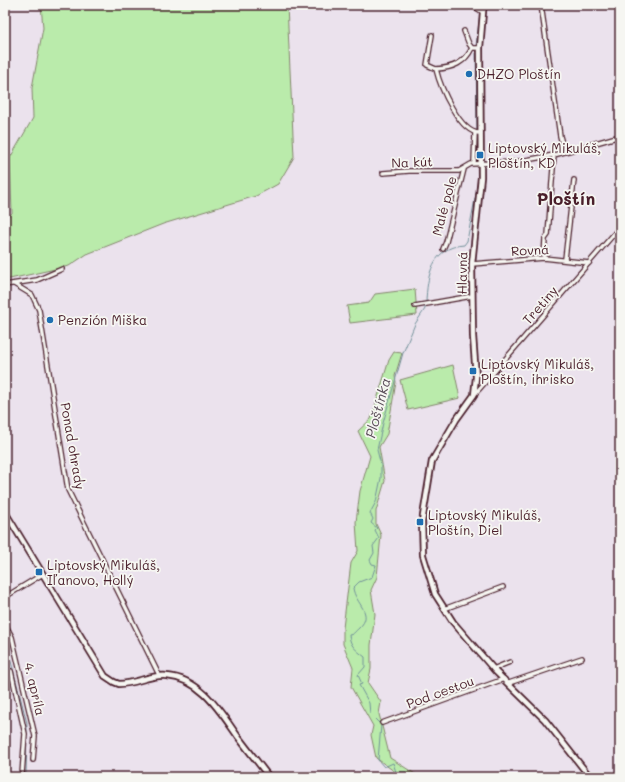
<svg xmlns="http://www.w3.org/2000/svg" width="625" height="782" font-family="Mali,sans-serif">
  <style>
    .green { fill: #baebab; stroke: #82856b }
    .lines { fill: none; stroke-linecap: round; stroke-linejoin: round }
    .stream { stroke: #72919a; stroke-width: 1 }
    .street-casing { stroke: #4a1f2b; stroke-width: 6 }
    .secondary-casing { stroke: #4a1f2b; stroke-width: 8 }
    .street { stroke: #f6f6f2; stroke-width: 3.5 }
    .secondary { stroke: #f6f6f2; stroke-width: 4.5 }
    .poi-dot { fill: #1f6fb2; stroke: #f6f6f2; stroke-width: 1.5 }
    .labels { text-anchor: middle; stroke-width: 3.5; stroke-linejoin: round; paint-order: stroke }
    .poi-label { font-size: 13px; fill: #4a1f2b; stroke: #f6f6f2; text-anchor: start }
    .street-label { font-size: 13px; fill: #4a1f2b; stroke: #f6f6f2 }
    .water-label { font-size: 14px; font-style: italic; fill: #5a4e59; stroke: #f6f6f2 }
    .district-label { font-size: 17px; font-weight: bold; fill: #4a1f2b; stroke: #f6f6f2 }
  </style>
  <rect width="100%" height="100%" fill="#ebe2ed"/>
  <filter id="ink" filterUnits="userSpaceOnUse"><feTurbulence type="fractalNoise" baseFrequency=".025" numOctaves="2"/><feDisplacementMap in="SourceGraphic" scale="8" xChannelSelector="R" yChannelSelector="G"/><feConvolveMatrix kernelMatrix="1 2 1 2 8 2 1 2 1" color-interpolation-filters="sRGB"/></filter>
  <g filter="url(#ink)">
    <g class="green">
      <polygon points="41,5 287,5 294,157 278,184 256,196 163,224 87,254 69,266 5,280 5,219 12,213 10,158 33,118 32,88 43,28"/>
      <polygon points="415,289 417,315 350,323 347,306 369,303 375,294"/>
      <polygon points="394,352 402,353 395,376 396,382 387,434 379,447 385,481 376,511 376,524 381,535 377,577 371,590 375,614 371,645 371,669 368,683 381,702 379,714 390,758 420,777 402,777 376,758 371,735 373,726 351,687 353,668 343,644 343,628 351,563 358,551 356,522 360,491 370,456 358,431 371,419 389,360"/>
      <polygon points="453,365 460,398 408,410 400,380"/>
    </g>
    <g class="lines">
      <g class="stream">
        <polyline points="482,9 483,5"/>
        <polyline points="476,46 480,13"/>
        <polyline points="476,49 477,130"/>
        <polyline points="477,133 478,162"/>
        <path d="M 426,302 C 427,276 432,247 464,245 L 467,241 L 478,183 L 478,165"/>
        <polyline points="5,638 27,723 26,777"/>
        <path d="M 407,777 L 406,772 L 396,772 L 393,763 L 384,767 L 378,760 L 381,725 L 370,714 L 369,703 L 359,685 L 362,684 L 358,675 L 365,667 L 365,657 C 356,650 350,646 349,635 C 355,634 355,631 359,628 C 375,613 355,604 353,588 L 359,582 L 372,577 L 376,565 L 372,564 L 370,560 L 374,553 L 373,546 L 379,538 L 375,530 L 377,528 L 371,523 L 373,519 L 370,513 L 376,502 L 381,478 L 381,465 L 377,450 L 383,423 L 403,353 L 415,324 L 425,309 L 425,305"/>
      </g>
      <g class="street-casing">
        <g id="street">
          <polyline points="471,5 483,12 486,5"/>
          <polyline points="541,5 560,136 564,151"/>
          <polyline points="464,31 469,44 472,48"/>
          <path d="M 432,35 L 427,65 L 436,69 C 440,86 460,135 481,133"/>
          <path d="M 436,69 C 453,68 465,63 472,48 L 480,48"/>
          <polyline points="474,163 475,133"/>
          <polyline points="383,173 409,171 459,171 471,164 515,162 554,155 620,136"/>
          <polyline points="443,249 446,242 464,169"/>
          <polyline points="544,258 545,239 548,235 554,155"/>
          <polyline points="565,259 574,180"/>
          <polyline points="472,264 544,258 589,263"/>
          <polyline points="14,284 32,295 39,310 68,490 159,675"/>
          <polyline points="5,285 37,280 62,269"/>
          <polyline points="415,306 472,296"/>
          <polyline points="474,395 620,227"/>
          <polyline points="5,597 43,574"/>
          <polyline points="444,609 503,587"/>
          <polyline points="5,624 12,637 35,736 33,760"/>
          <polyline points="493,669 510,662"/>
          <polyline points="11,671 25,734 22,774"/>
          <polyline points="509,683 582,658"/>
          <polyline points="382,723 504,679"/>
        </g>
      </g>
      <g class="secondary-casing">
        <g id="secondary">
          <polyline points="483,12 480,48 481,177 472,264 473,336 476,377 474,395 456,420 432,461 422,522 423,555 435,594 453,622 496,672 545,720 590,777"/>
          <path d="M 5,512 L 105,676 L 114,682 L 119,684 C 136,684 151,674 167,676 C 202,679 221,713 239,738 C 249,751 259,764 269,777"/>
        </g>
      </g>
      <use href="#street" class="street"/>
      <use href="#secondary" class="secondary"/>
    </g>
  </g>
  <g class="poi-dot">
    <circle cx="469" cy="74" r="4"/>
    <rect x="476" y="151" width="8" height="8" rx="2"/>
    <circle cx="50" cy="320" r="4"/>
    <rect x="469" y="367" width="8" height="8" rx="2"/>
    <rect x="416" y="518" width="8" height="8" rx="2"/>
    <rect x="35" y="568" width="8" height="8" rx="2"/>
  </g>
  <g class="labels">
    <g class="poi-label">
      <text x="477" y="79">DHZO Ploštín</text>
      <text x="488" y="153">Liptovský Mikuláš,<tspan x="488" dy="15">Ploštín, KD</tspan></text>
      <text x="58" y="325">Penzión Miška</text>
      <text x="481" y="369">Liptovský Mikuláš,<tspan x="481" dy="15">Ploštín, ihrisko</tspan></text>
      <text x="428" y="520">Liptovský Mikuláš,<tspan x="428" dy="15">Ploštín, Diel</tspan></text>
      <text x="47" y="570">Liptovský Mikuláš,<tspan x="47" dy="15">Iľanovo, Hollý</tspan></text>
    </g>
    <g class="street-label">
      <text transform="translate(412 162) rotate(-2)" y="5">Na kút</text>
      <text transform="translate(444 206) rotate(-75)" y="5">Malé pole</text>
      <text transform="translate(530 250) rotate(-3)" y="5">Rovná</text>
      <text transform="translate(462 273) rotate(-89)" y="5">Hlavná</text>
      <text transform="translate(540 305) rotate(-49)" y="5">Tretiny</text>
      <text transform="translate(73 446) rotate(80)" y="5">Ponad ohrady</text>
      <text transform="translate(35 689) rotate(77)" y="5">4. apríla</text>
      <text transform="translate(440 692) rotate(-20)" y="5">Pod cestou</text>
    </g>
    <g class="water-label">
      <text transform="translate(378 408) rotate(-75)" y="5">Ploštínka</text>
    </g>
    <g class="district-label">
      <text x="566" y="205">Ploštín</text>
    </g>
  </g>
  <rect width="625" height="782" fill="none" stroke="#f6f6f2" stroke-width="20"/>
  <rect x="10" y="10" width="605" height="762" fill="none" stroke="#4a1f2b" stroke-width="1.5" filter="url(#ink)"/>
</svg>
